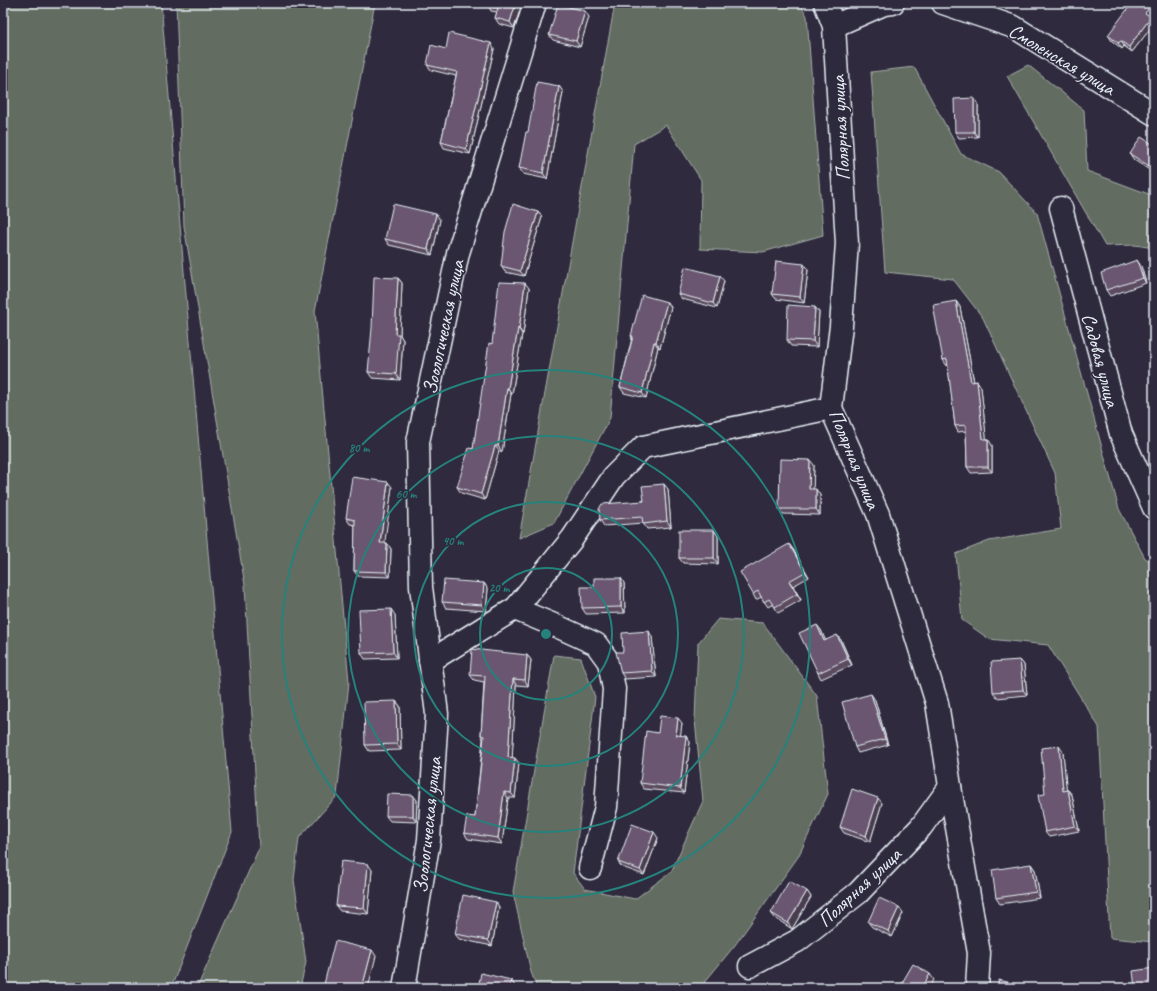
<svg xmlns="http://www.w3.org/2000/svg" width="1157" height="991" font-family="Caveat,sans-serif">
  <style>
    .green { fill: #636c60; stroke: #a6aeac }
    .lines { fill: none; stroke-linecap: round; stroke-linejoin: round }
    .minor-casing { stroke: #e8f1f8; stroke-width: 25 }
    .minor { stroke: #2f2a3d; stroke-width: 22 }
    .wall { fill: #5b4b5f; stroke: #e8f1f8 }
    .shaded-wall { fill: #4a3d4e; stroke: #e8f1f8 }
    .building { fill: #6a576f; stroke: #e8f1f8 }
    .ring { fill: none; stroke: #25827c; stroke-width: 2 }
    .labels { text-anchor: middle; stroke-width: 3.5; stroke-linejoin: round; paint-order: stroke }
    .street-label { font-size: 20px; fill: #e8f1f8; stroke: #2f2a3d }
    .centre { fill: #25827c; stroke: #2f2a3d; stroke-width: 2 }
    .ring-label { font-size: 12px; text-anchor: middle; font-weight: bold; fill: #25827c; stroke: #2f2a3d; stroke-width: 3.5; stroke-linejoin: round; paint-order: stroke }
  </style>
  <rect width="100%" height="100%" fill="#2f2a3d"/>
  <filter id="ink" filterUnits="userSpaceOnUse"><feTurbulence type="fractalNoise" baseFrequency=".025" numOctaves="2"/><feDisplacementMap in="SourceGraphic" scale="8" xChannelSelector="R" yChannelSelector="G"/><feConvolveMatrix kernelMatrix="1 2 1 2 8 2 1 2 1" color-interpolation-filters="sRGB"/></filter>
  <g filter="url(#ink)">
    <g class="green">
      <polygon points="3,3 161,3 232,832 171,988 3,988"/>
      <polygon points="176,3 375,3 315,311 349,682 337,796 299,838 294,880 306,962 300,988 197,988 259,848 245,585 184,226"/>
      <polygon points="615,3 800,3 807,16 823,235 763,252 700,249 701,180 666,125 634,144 610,418 554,523 519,538"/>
      <polygon points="1028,65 1084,110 1087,171 1154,196 1154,248 1135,245 1105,246 1007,76"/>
      <polygon points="914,67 961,154 999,172 1037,213 1119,509 1145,558 1154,564 1154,942 1110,938 1099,727 1048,645 989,639 962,620 956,554 989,541 1061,529 1055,473 983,318 953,279 885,272 871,72"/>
      <polygon points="718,619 763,623 817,696 828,794 798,857 735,945 700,988 537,988 531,972 513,892 554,655 581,658 595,697 573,873 585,889 635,899 671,872 703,801 695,720 698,643"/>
    </g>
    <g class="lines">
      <g class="minor-casing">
        <g id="minor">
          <polyline points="825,3 834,26 847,243 841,326 831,408 878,514 937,703 952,799 979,953 977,988"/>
          <polyline points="943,3 1014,27 1154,114"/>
          <polyline points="834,26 884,4 893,3"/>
          <polyline points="1061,208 1121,434 1154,508"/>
          <polyline points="515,609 561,628 596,644 609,662 614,689 606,807 590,868"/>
          <polyline points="430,661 516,608 572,539 614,476 643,447 831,408"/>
          <polyline points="750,966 797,941 858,893 921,827 950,787"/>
          <polyline points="404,988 429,840 437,714 421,587 418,442 458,253 535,3"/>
        </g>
      </g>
      <use href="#minor" class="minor"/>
    </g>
    <g class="wall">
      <polygon points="488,3 521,3 522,4 514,28 499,24 495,18 497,12 491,11 488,5"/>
      <polygon points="589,17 580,47 553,40 549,35"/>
      <polygon points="1151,17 1154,22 1154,24 1132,52 1124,46 1122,49 1112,41 1108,35"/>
      <polygon points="446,49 494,49 470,154 444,148 441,142 456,76 431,70 427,65"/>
      <polygon points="559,86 563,92 547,179 523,174 519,168"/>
      <polygon points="978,104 978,137 959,138 955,132"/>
      <polygon points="1154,145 1154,173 1134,160 1130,154"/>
      <polygon points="538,212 542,217 524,276 505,272 501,266"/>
      <polygon points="440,220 432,255 389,245 385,239"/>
      <polygon points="1141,266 1146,283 1110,296 1106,290"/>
      <polygon points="808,270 804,303 776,299 772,294"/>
      <polygon points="398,278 402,283 400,335 403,340 400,380 372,378 368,372"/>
      <polygon points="724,281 717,308 682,299 678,294"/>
      <polygon points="529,288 523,334 522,334 512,394 511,394 502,452 499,451 485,500 461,493 457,487 473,449 492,344"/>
      <polygon points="956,301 960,307 974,382 977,381 981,387 986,439 992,445 992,472 971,473 967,467 966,431 958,432 955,426 948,365 947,366 943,360"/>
      <polygon points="671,307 660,348 658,347 646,398 624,393 620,387 632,338 631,336"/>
      <polygon points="819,312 817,347 791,346 787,340"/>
      <polygon points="814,465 813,489 820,495 820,515 783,514 779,509"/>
      <polygon points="392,487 384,543 387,543 391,549 390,577 358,576 354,571 355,525 350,524 346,518"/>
      <polygon points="668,489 671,527 647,529 643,523 604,526 600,520"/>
      <polygon points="714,530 718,536 718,564 683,563 679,558"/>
      <polygon points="793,549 809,577 793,586 801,600 778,613 773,604 768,607 761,597 756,600 753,594"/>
      <polygon points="484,583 488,589 486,611 446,608 442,602"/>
      <polygon points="624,583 625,613 586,614 582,608 594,587"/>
      <polygon points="395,615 397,658 365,659 361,653"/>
      <polygon points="821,630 825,640 841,640 852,665 821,679 818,673"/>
      <polygon points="652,637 656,677 625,679 621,673 623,652"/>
      <polygon points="527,655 531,660 528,686 516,685 512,757 519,763 515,798 508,798 502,844 468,839 464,833 475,817 483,739 481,735 484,682 474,680 470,675"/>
      <polygon points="1020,660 1024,665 1027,695 997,698 993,692"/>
      <polygon points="875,700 888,745 858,753 855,747"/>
      <polygon points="396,701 400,706 401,750 369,751 365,745"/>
      <polygon points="682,723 680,735 690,742 684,793 644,789 640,783 658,733"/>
      <polygon points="1063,752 1066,790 1068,790 1072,795 1079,831 1049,837 1045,832 1045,794"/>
      <polygon points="417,800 416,822 390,821 386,816"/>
      <polygon points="882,803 870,842 844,833 840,827"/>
      <polygon points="658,838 644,875 622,867 618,862"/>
      <polygon points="1031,864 1035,870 1040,898 1000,904 996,898"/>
      <polygon points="372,870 368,914 340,911 336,906"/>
      <polygon points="807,891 811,897 792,929 775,918 771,913"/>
      <polygon points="496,902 499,907 492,946 459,939 455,934"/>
      <polygon points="899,907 903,913 892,937 872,927 868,922"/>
    </g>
    <g class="shaded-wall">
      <polygon points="516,3 521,3 522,4 514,28 510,22"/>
      <polygon points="1154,3 1154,13 1149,19 1145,13"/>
      <polygon points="585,11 589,17 580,47 576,41"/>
      <polygon points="1151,17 1154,22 1154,24 1132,52 1129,47"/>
      <polygon points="1121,41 1124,46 1122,49 1118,43"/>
      <polygon points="491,43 494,49 470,154 466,149"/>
      <polygon points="559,86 563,92 547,179 543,173"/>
      <polygon points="974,98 978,104 978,137 974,132"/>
      <polygon points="538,212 542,217 524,276 520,271"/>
      <polygon points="436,214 440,220 432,255 428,249"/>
      <polygon points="1137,260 1141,266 1146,283 1143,278"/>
      <polygon points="804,264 808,270 804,303 800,297"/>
      <polygon points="720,276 724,281 717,308 713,303"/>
      <polygon points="398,278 402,283 400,335 403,340 400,380 396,374 395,334"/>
      <polygon points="525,283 529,288 523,334 519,329"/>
      <polygon points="956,301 960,307 975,388 971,382"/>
      <polygon points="667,302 671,307 660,348 656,342"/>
      <polygon points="815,307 819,312 817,347 813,341"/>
      <polygon points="518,328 522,334 512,394 508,388"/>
      <polygon points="654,342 658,347 646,398 642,393"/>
      <polygon points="977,381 981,387 987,445 983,439"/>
      <polygon points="507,388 511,394 502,452 498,446"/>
      <polygon points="988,439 992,445 992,472 988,467"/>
      <polygon points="495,446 499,451 485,500 481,494"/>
      <polygon points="810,460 814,465 813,494 809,489"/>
      <polygon points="388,482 392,487 384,549 380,543"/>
      <polygon points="664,484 668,489 671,527 667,521"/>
      <polygon points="816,489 820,495 820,515 816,509"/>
      <polygon points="714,530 718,536 718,564 714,558"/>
      <polygon points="387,543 391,549 390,577 386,572"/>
      <polygon points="789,544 793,549 809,577 805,572"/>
      <polygon points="621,578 624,583 625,613 621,607"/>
      <polygon points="789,581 793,586 801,600 797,594"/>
      <polygon points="484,583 488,589 486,611 482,605"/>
      <polygon points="391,609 395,615 397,658 393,652"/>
      <polygon points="817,625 821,630 828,646 824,641"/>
      <polygon points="649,631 652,637 656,677 652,671"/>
      <polygon points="837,635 841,640 852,665 848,659"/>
      <polygon points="527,655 531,660 528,686 525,680"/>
      <polygon points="1020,660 1024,665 1027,695 1023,690"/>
      <polygon points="513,679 516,685 512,762 508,757"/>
      <polygon points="871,694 875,700 888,745 885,739"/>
      <polygon points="396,701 400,706 401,750 397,744"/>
      <polygon points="678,718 682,723 680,740 676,735"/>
      <polygon points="686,736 690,742 684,793 680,788"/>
      <polygon points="1059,746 1063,752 1067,796 1063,791"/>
      <polygon points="515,758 519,763 515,798 511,793"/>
      <polygon points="1068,790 1072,795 1079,831 1075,826"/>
      <polygon points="504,792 508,798 502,844 498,838"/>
      <polygon points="413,795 417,800 416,822 413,816"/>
      <polygon points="878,798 882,803 870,842 866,836"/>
      <polygon points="654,832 658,838 644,875 640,870"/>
      <polygon points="368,864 372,870 368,914 364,908"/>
      <polygon points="1031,864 1035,870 1040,898 1036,892"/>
      <polygon points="807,891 811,897 792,929 788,923"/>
      <polygon points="496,902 499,907 492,946 488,940"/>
      <polygon points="899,907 903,913 892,937 888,931"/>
      <polygon points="372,950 376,956 368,988 362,988"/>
      <polygon points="930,974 934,980 929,988 922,988"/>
      <polygon points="511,980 515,986 514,988 509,988"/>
    </g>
    <g class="building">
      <polygon points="488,3 516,3 510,22 495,18 498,8 488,5"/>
      <polygon points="1132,3 1154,3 1145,13 1151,17 1129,47 1121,41 1118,43 1108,35"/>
      <polygon points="558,4 585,11 576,41 549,35"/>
      <polygon points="449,33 491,43 466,149 441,142 457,72 427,65 431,45 446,49"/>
      <polygon points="537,82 559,86 543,173 519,168 526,132 528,132"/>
      <polygon points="974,98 974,132 955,132 954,99"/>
      <polygon points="1141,137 1154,145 1154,169 1130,154"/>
      <polygon points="393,204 436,214 428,249 385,239"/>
      <polygon points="513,204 538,212 520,271 501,266 505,232"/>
      <polygon points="1137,260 1143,278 1106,290 1101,273"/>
      <polygon points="776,261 804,264 800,297 772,294"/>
      <polygon points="685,267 720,276 713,303 678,294"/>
      <polygon points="374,277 398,278 395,334 399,334 396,374 368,372 372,328"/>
      <polygon points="499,282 525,283 519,329 518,328 508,388 507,388 498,446 495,446 481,494 457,487 469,448 473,449 489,343 492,344"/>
      <polygon points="642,295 667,302 656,342 654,342 642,393 620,387 633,336 631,336"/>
      <polygon points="956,301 971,382 977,381 983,439 988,439 988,467 967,467 966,425 955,426 947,359 943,360 933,305"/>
      <polygon points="788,305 815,307 813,341 787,340"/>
      <polygon points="780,459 810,460 809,489 816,489 816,509 779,509"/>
      <polygon points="352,477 388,482 380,543 387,543 386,572 354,571 355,520 346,518"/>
      <polygon points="664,484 667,521 643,524 642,517 600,520 599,509 602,504 644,501 642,486"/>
      <rect x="679" y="530" width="35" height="28"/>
      <polygon points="789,544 805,572 789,581 797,594 775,607 769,599 764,602 758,591 753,594 740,572"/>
      <polygon points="594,578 621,578 621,607 582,608 581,587 594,587"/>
      <polygon points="444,580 484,583 482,605 442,602"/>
      <polygon points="391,609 393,652 361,653 359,610"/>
      <polygon points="817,625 824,641 837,635 848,659 818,673 799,633"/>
      <polygon points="649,631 652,671 621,673 616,652 623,652 622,633"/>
      <polygon points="472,649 527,655 525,680 513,679 508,757 515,758 511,793 504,792 498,838 464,833 467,816 475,817 484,736 481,735 485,676 470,675"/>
      <polygon points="1020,660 1023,690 993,692 991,662"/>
      <polygon points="871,694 885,739 855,747 842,702"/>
      <polygon points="396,701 397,744 365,745 364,702"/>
      <polygon points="660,716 678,718 676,735 686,736 680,788 640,783 646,731 658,733"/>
      <polygon points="1059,746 1063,791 1068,790 1075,826 1045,832 1038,795 1045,794 1041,748"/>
      <polygon points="852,789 878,798 866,836 840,827"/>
      <polygon points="387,794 413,795 413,816 386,816"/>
      <polygon points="632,824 654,832 640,870 618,862"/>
      <polygon points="341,861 368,864 364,908 336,906"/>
      <polygon points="1031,864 1036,892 996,898 992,870"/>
      <polygon points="789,881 807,891 788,923 771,913"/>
      <polygon points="463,895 496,902 488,940 455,934"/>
      <polygon points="879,898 899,907 888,931 868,922"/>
      <polygon points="335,941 372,950 362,988 323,988"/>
      <polygon points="913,964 930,974 922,988 899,988"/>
      <polygon points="1154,968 1154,988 1135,988 1133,971"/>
      <polygon points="481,973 511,980 509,988 478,988"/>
      <polygon points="999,980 1031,988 997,988"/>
    </g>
  </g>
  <g class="ring">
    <circle cx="546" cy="634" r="66"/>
    <circle cx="546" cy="634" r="132"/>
    <circle cx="546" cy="634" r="198"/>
    <circle cx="546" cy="634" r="264"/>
  </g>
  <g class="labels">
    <g class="street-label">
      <text transform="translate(1062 59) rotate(31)" y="7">Смоленская улица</text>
      <text transform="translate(840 128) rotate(-93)" y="7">Полярная улица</text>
      <text transform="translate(443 327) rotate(-78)" y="7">Зоологическая улица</text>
      <text transform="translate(1101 360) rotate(75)" y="7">Садовая улица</text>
      <text transform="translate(855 459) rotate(68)" y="7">Полярная улица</text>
      <text transform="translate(427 825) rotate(-84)" y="7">Зоологическая улица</text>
      <text transform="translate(859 887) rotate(-43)" y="7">Полярная улица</text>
    </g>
  </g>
  <circle cx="546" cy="634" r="6" class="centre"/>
  <g class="ring-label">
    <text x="359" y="452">80 m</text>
    <text x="406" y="498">60 m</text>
    <text x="453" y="545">40 m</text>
    <text x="499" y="592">20 m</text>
  </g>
  <rect width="1157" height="991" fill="none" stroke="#2f2a3d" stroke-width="16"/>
  <rect x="8" y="8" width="1141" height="975" fill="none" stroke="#e8f1f8" stroke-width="1.5" filter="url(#ink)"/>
</svg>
